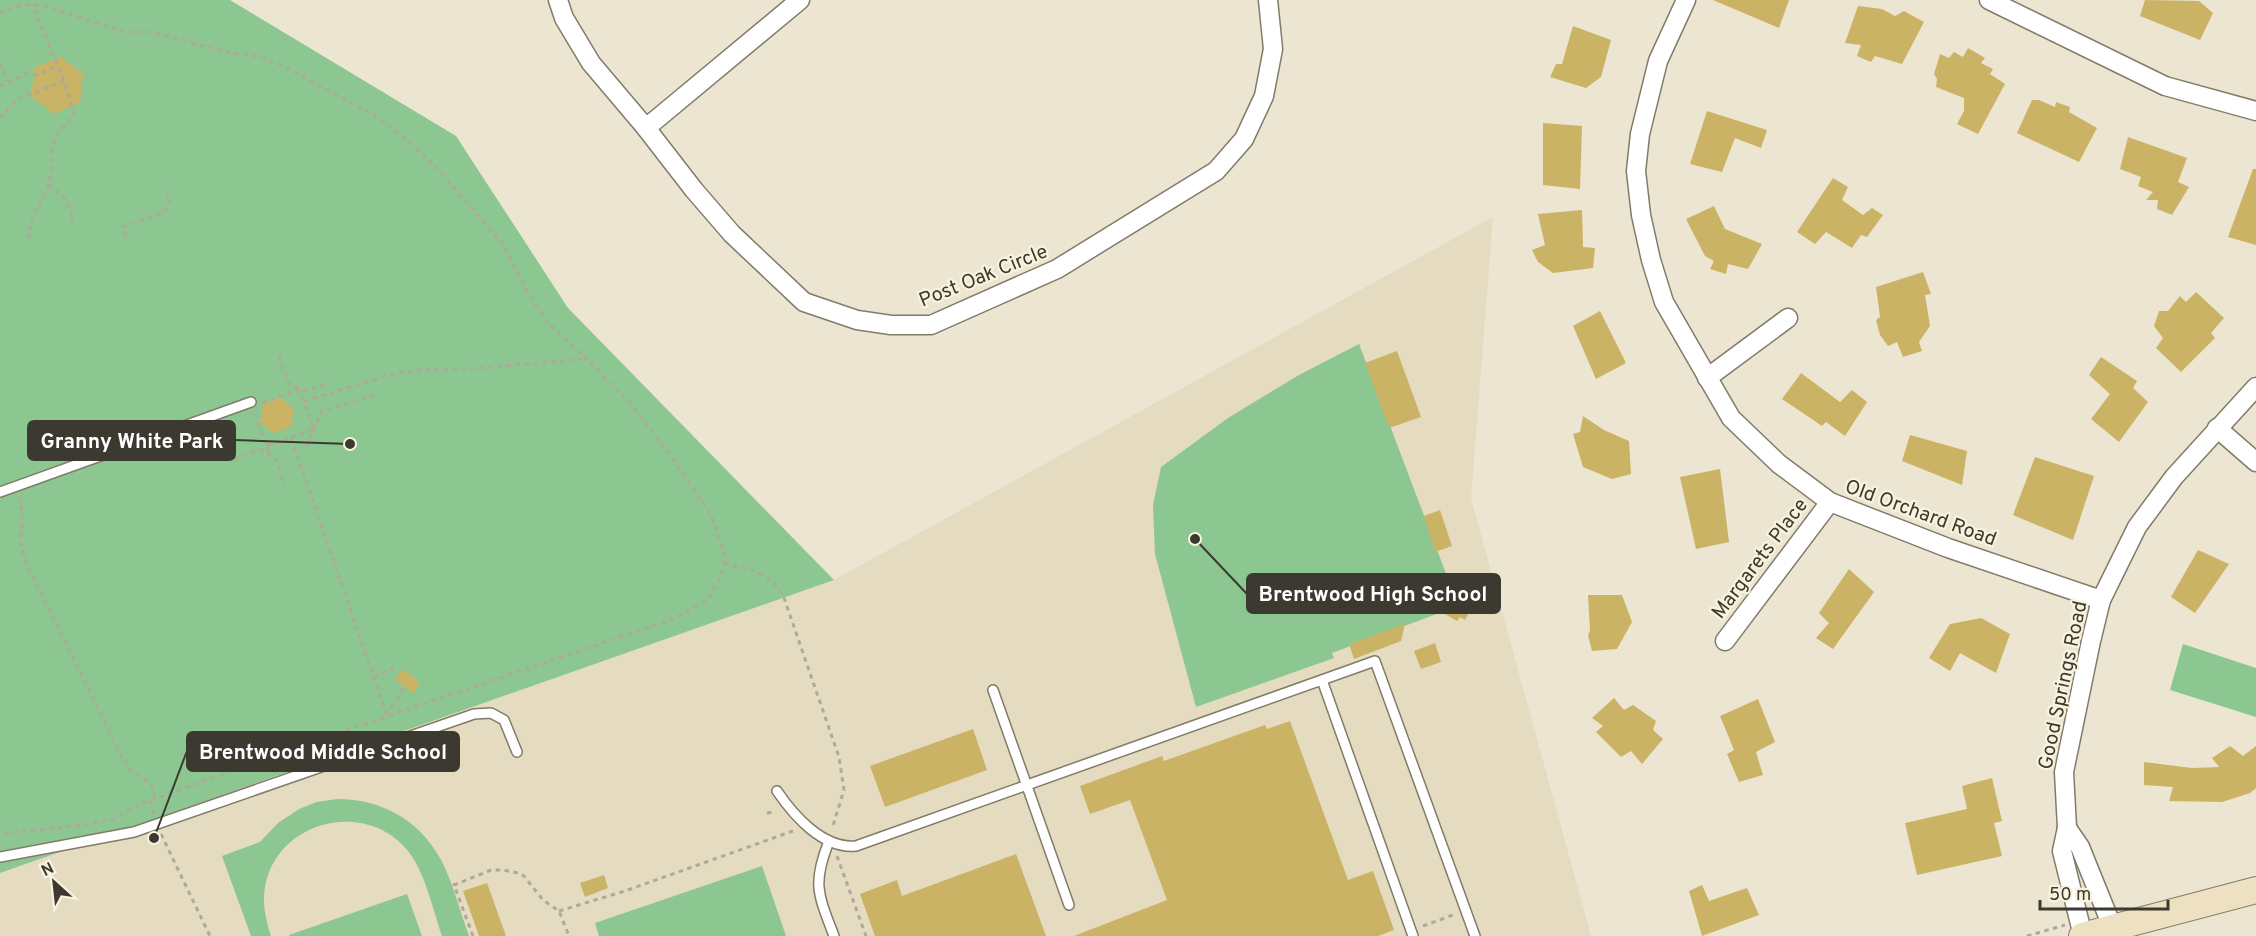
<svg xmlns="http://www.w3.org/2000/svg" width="2256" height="936" font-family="Overpass,sans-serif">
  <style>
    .built { fill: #e4dbc0 }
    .green { fill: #8cc791 }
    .building { fill: #cbb365 }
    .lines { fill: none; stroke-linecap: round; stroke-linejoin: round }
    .lane-casing { stroke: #817b69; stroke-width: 12 }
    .street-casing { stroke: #817b69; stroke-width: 21 }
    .secondary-casing { stroke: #817b69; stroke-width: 28 }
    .path { stroke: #afa999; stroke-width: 3; stroke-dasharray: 4.5 4.5; stroke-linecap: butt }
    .lane { stroke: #fff; stroke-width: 9 }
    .street { stroke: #fff; stroke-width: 18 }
    .secondary { stroke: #eee1c1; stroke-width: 26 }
    .labels { text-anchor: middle; stroke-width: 4.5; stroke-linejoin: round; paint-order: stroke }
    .street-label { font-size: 20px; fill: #3c3931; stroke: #f9f3de }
    .leader { fill: none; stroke: #3c3931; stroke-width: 2 }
    .callout-dot { fill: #3c3931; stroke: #f9f3de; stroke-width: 2 }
    .callout { fill: #3c3931; stroke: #3c3931; stroke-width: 2 }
    .callout-label { font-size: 21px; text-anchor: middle; font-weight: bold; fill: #fff }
  </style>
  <rect width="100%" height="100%" fill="#ece5d1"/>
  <polygon class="built" points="1493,217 1471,498 1591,936 0,936 0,873 834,580"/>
  <g class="green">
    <polygon points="0,0 230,0 456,136 568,308 834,580 0,873"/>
    <polygon points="1359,344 1453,592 1442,612 1332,653 1334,658 1196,707 1155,554 1153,505 1161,467 1228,418 1299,375"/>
    <polygon points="2183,644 2256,668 2256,717 2170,690"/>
    <path d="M 337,799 C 381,799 418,819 440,858 C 452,879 460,912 469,936 L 442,936 C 433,910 425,872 408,851 C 366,799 277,820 265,887 C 262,904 266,920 271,936 L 251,936 L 222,856 L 260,842 L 278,823 L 299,809 L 317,802 Z"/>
    <polygon points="762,866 786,936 599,936 595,923"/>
    <polygon points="407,894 422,936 289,936 289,935"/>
  </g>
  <g class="building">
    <polygon points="1713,0 1789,0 1779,28"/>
    <polygon points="2145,0 2199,1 2213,13 2200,40 2140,16"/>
    <polygon points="1858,6 1882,9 1895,16 1904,11 1924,22 1902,64 1875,56 1871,62 1857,56 1861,45 1845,43"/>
    <polygon points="1573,26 1611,40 1601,77 1586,88 1550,77 1556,64 1562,64"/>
    <polygon points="1968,48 1985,58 1981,63 1993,69 1990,74 2005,84 1978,134 1957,124 1964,111 1964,98 1936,87 1937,79 1934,74 1940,54 1949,58 1954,52 1963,57"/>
    <polygon points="61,57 83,74 80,103 54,114 31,96 35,67"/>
    <polygon points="2032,100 2039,100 2055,107 2056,102 2070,107 2069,112 2097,128 2079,162 2017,133"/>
    <polygon points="1707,111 1767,130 1761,148 1735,138 1722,172 1690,164"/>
    <polygon points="1543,123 1582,126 1580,189 1543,185"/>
    <polygon points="2128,137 2187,158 2178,182 2189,187 2172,215 2157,209 2158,200 2146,200 2153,192 2138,186 2141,177 2120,169"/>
    <polygon points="2253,169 2256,169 2256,245 2228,237"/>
    <polygon points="1833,178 1848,187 1842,200 1863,215 1872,208 1883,215 1867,237 1861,235 1852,248 1826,232 1815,244 1797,232"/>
    <polygon points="1714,206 1725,229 1762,244 1748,269 1728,264 1726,274 1710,269 1714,261 1705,256 1686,219"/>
    <polygon points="1582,210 1583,247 1595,248 1593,268 1553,273 1538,262 1532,250 1545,245 1538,214"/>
    <polygon points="1923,272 1931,294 1925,295 1930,326 1919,342 1922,351 1903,357 1897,342 1888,346 1880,335 1876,320 1880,317 1876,287"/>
    <polygon points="2196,292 2224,318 2211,333 2215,338 2181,372 2156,348 2163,338 2154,326 2159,311 2168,311 2180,296 2186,302"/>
    <polygon points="1600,311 1626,363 1596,379 1573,326"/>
    <polygon points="1397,351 1421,417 1389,428 1365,363"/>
    <polygon points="2101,357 2137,381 2133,388 2148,402 2119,442 2091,419 2110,394 2089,375"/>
    <polygon points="1801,373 1840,402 1852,390 1867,402 1845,436 1826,422 1822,426 1782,399"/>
    <polygon points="280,397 294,409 291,427 273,433 260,422 263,404"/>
    <polygon points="1583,416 1604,430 1629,441 1631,474 1612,479 1583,467 1573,434 1580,432"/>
    <polygon points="1910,435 1967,451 1962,485 1902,461"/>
    <polygon points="2035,457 2094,476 2073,540 2013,515"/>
    <polygon points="1720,469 1729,542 1696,549 1680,477"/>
    <polygon points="1440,510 1452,546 1435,552 1424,516"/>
    <polygon points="2198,550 2229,564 2195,613 2171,597"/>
    <polygon points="1849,569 1874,592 1833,649 1816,638 1829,623 1819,613"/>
    <polygon points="1456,593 1469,600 1466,605 1471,608 1465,620 1460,617 1457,621 1445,614"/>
    <polygon points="1588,595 1622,595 1632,622 1617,649 1592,651 1588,635 1590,631"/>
    <polygon points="1981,618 2010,634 1996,673 1960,653 1950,671 1929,658 1950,624"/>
    <polygon points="1405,624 1401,641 1354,659 1349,644"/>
    <polygon points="1435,643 1441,662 1421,669 1414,651"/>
    <polygon points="402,669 420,682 413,693 395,679"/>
    <polygon points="1614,698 1624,710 1633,705 1656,721 1653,730 1663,739 1642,764 1631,751 1621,757 1596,732 1603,726 1592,718"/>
    <polygon points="1758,699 1775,742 1756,752 1763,775 1739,782 1727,754 1734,750 1720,716"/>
    <polygon points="1290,721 1348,880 1373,871 1394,930 1378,936 1074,936 1167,900 1130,800 1090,814 1080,786 1162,756 1164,761 1265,725 1267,729"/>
    <polygon points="973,729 987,770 885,807 870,766"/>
    <polygon points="2230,746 2243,756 2256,746 2256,788 2250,793 2222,802 2169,801 2173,787 2144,785 2144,762 2192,768 2219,767 2212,758"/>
    <polygon points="1992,778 2002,821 1994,823 2002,856 1917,875 1905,823 1967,809 1962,786"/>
    <polygon points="1016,854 1046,936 875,936 860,894 897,880 902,896"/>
    <polygon points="604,875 608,888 585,897 580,883"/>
    <polygon points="487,883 506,936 479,936 463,891"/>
    <polygon points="1702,885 1709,901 1747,888 1759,915 1702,936 1689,891"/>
  </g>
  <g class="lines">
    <g class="lane-casing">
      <g id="lane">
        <polyline points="0,492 251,402"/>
        <polyline points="1322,680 1413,936"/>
        <polyline points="993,690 1069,905"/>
        <path d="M 777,791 C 794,816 823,849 856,846 L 1375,661 L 1475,936"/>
        <path d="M 829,841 C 812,884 818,894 834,936"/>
        <polyline points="0,857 134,832 474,714 491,713 504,720 517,752"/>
      </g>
    </g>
    <g class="street-casing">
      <g id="street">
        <polyline points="558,0 564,18 591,63 646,128 694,190 732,234 804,302 857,320 891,325 931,325 1057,269 1216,171 1244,139 1264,96 1273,49 1268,0"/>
        <polyline points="1686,0 1658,61 1640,134 1636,171 1641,215 1651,260 1664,302 1731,418 1779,464 1830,502 1948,548 2101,600"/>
        <polyline points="1989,0 2165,86 2256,111"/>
        <polyline points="646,128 800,0"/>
        <polyline points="1707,378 1788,318"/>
        <polyline points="2217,428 2256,462"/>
        <polyline points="1725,641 1830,502"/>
        <polyline points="2067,828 2080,847 2116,936"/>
        <polyline points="2083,936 2062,851 2067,828 2064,772 2091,641 2101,600 2137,527 2174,477 2256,387"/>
      </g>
    </g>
    <g class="secondary-casing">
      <polyline id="secondary" points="2082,936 2256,890"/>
    </g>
    <g class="path">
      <polyline points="0,13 13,7 32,4 49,7 124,32 150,32 231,53 255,56 283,66 374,115 407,140 436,167 503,244 530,297 548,323 587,359 630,403 674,460 712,517 724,551 724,563 719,581 707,600 673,619 332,735 140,804 114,819 82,825 0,834"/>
      <polyline points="0,63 9,82"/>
      <polyline points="0,86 26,74 37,75 58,66"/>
      <polyline points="0,118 16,100 64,81"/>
      <path d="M 48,185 C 64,196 73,204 72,224"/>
      <polyline points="126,236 123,227 164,212 169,202 167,191"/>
      <path d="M 29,239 C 29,212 43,205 49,181 C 53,168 49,153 55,139 C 59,129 70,123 74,112 L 63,78 L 32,4"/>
      <polyline points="279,356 289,384 304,391 329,384"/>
      <polyline points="304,401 385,376 416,370 481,368 586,359"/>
      <polyline points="262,403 298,390"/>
      <polyline points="255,414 270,455"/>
      <polyline points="212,430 235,459 260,450 276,459 285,486"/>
      <polyline points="291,437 314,429 299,390"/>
      <polyline points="267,446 291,437 387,716"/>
      <polyline points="306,447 322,411 376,394"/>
      <polyline points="19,497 22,511 21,546 29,569 122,757 130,770 151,784 156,799"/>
      <path d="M 724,563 C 749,569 768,572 783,595 L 839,757 L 844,790 L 832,829"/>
      <polyline points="374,677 392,669 399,673"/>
      <polyline points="386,715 405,687"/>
      <polyline points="150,801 154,814"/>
      <polyline points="767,813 776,812"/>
      <polyline points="161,834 210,936"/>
      <polyline points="837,856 866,936"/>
      <polyline points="559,911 625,891 793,831"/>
      <polyline points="1423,926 1453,915"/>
      <polyline points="473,936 454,885 491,870 503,870 518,873 524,876 543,900 559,911 569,936"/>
      <polyline points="2027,936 2065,925"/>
    </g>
    <use href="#lane" class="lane"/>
    <use href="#street" class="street"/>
    <use href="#secondary" class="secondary"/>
  </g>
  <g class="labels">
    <g class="street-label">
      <text transform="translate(983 275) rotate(-22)" y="7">Post Oak Circle</text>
      <text transform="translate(1921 512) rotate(20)" y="7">Old Orchard Road</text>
      <text transform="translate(1759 558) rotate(-53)" y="7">Margarets Place</text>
      <text transform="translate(2062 685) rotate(-78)" y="7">Good Springs Road</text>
    </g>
  </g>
  <path class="leader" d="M350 444L235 440M1195 539L1247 594M154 838L187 751"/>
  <g class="callout-dot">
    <circle cx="350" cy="444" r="6"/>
    <circle cx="1195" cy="539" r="6"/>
    <circle cx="154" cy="838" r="6"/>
  </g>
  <g class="callout">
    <rect x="28" y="421" width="207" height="39" rx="6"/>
    <rect x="1247" y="574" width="253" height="39" rx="6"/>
    <rect x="187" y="732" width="272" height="39" rx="6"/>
  </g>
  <g class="callout-label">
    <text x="132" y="448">Granny White Park</text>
    <text x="1373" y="601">Brentwood High School</text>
    <text x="323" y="759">Brentwood Middle School</text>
  </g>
  <g transform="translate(54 882) rotate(333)" stroke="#f9f3de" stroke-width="4.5" paint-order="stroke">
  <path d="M0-4.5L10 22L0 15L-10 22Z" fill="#3c3931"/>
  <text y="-9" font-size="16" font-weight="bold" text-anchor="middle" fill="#3c3931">N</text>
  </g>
  <path d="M2040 900v9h128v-9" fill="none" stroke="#3c3931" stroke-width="3"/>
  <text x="2049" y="900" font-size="18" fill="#3c3931" stroke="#f9f3de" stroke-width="4.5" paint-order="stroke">50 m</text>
</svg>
